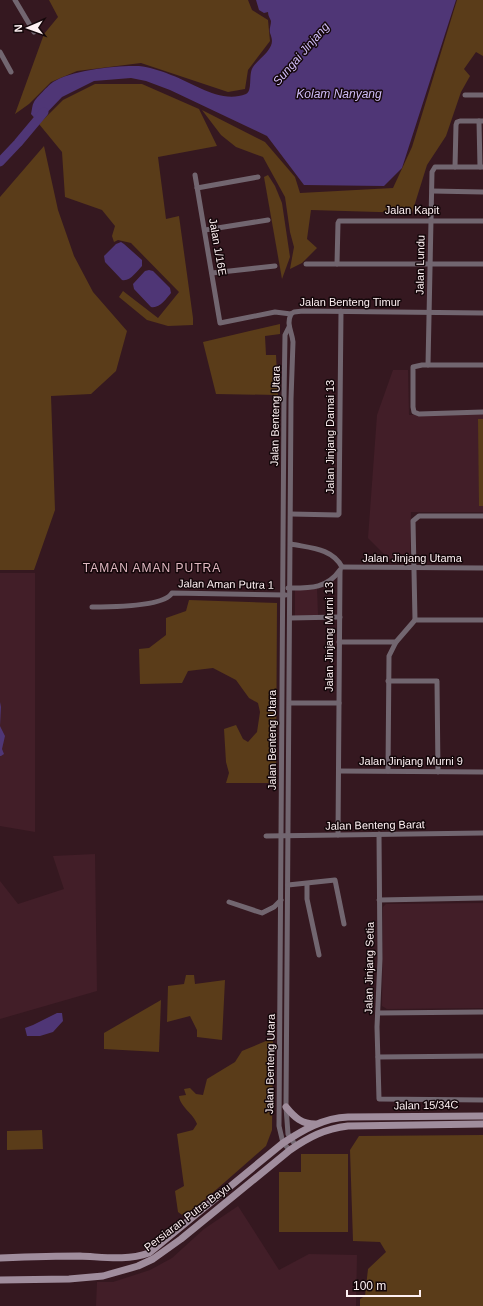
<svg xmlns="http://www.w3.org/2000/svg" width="483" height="1306" font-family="Helvetica,sans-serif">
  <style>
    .built { fill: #421e28 }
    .green { fill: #5a3c19 }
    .water { fill: #4f3676 }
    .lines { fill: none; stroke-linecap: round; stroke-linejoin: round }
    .river { stroke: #4f3676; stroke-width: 9 }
    .street { stroke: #726670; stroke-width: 5 }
    .secondary { stroke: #a08d9d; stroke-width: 7 }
    .labels { text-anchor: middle; stroke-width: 3; stroke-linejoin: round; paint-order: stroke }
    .street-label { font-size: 11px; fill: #fdf0f2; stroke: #14070a }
    .water-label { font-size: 12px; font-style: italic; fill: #cfbcf6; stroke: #14070a }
    .neighbourhood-label { font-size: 12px; letter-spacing: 1px; fill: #e0b8c1; stroke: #14070a }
  </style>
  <rect width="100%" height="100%" fill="#351820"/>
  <g class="built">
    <polygon points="393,370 408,370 409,415 483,414 483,512 411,512 410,564 392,562 368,538 377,415"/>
    <polygon points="0,573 35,573 35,832 0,826"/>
    <polygon points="317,588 318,615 295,616 295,589"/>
    <polygon points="95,854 97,991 0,1019 0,881 18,904 64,889 53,856"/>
    <polygon points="483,903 483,1008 387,1009 382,1006 383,907 386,904"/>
    <polygon points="238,1206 279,1270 309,1254 357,1255 356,1306 96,1306 97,1282 113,1282 150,1270 172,1258 204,1229"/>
  </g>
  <g class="green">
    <polygon points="49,0 248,0 252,10 268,20 270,41 248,70 245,89 228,92 141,63 77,71 51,82 29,104 15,114 44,34 58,17"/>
    <polygon points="457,0 483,0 483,56 476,52 464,69 470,76 461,92 446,136 427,165 412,213 311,210 307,239 317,248 302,263 290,269 294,247 290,232 285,197 263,157 236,147 221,135 202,110 265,142 295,177 300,193 393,188 412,147"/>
    <polygon points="95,84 142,84 199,109 217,146 158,157 166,219 179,216 193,318 193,325 168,326 147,320 119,297 123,291 158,318 179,292 131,243 118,240 114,242 112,236 115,226 102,210 65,197 62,152 39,124 63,100"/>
    <polygon points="44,146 58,210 74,256 93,292 127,331 116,371 91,394 51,396 55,510 34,570 0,570 0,197"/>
    <polygon points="268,175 275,186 282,203 290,257 282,279 264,177"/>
    <polygon points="280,324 280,334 265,336 266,355 276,355 278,395 216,394 203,342"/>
    <polygon points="478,419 483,419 483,506 479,506"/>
    <polygon points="189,600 277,603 276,783 226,783 229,773 226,762 224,729 236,725 243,739 248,742 257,732 260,712 258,703 249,698 236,680 213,668 188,671 182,683 140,684 139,649 149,648 166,635 166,618 186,611"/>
    <polygon points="186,975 194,975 195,984 225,980 222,1040 197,1037 197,1030 190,1016 167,1022 168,986 184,984"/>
    <polygon points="161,1000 159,1052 104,1049 104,1033"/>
    <path d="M 273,1038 L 272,1130 L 266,1146 L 185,1217 L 178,1212 L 175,1191 L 184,1186 L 177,1134 L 193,1130 L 197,1124 C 194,1114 180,1107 179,1096 L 186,1095 L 184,1089 L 190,1088 L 196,1094 L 203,1095 L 207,1079 L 235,1062 L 242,1051 Z"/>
    <polygon points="42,1130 43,1149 7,1150 7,1131"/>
    <polygon points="483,1135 483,1306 360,1306 360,1299 365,1296 368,1269 386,1252 380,1242 353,1241 350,1150 359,1136"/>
    <polygon points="301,1154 348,1154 348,1232 279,1232 279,1172 301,1172"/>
  </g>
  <g class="water">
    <path d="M 256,0 L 456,0 L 402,168 L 384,186 L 304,185 L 267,136 L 170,90 L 146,81 L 131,78 L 94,81 L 62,97 L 38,122 L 31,114 C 32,110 32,105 34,102 C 36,98 49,85 53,82 C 71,70 118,65 139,66 C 149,67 162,71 171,75 C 194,83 220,104 246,94 C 253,91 248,74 253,67 C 257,61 263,57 267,52 C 273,44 273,41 270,33 C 269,29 271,25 271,21 C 270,18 268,16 268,12 L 264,13 L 259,10 Z"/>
    <path d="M 121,242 L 124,244 L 142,260 L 142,266 C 137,271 130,282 122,280 L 105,262 L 104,256 L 116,244 Z"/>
    <path d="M 149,270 L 153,271 L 170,288 L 171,293 C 166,299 159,309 151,307 L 134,289 L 133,284 L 145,271 Z"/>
    <polygon points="0,702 1,707 0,726 5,736 2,749 4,754 1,756 0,756"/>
    <polygon points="57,1013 62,1013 63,1021 53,1032 40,1036 27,1036 25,1028 33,1025"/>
  </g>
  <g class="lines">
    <polyline class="river" points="0,162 18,143 44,112"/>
    <g class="street">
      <polyline points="15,0 34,32"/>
      <polyline points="0,52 11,72"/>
      <polyline points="465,95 483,95"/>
      <polyline points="479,121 480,167"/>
      <polyline points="455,167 456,125 457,122 460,121 483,121"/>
      <polyline points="195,175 220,323 275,312 291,314"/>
      <polyline points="197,188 258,177"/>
      <polyline points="432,191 483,192"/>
      <polyline points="205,230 268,220"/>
      <polyline points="306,264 483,264"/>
      <polyline points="337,264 338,223 339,221 483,221"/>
      <polyline points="212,273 275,266"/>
      <path d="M 291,314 C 286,325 292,331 293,342 L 291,399 L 286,1107 L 288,1134 L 296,1146"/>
      <polyline points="291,314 294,312 303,311 483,313"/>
      <polyline points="289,327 285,335 284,399 279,1126 283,1143 290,1150"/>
      <polyline points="428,365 432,172 435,167 483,167"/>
      <polyline points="483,365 422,365 413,367 413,407 414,412 419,414 483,412"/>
      <polyline points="291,514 338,515 339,514 341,311"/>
      <path d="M 291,544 C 310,548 332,548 342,567"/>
      <polyline points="342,567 483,568"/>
      <path d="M 288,588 C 309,588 327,589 340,570"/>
      <path d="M 92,607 C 108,607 164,607 172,593 L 286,595"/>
      <polyline points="290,618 340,617"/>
      <polyline points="415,620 413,521 419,516 483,516"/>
      <polyline points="339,642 396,642 415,620 483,620"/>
      <polyline points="388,681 437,681 438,772"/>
      <polyline points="290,703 339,703"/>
      <polyline points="339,771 483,772"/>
      <polyline points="388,771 389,656 396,642"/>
      <polyline points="379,834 380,959 377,1027 379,1099 483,1100"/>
      <polyline points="338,835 340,571"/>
      <polyline points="266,836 483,833"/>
      <polyline points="307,884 307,899 319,955"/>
      <polyline points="288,885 335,880 344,924"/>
      <polyline points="379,900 483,898"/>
      <polyline points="229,902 262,913 274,907 281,900"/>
      <polyline points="378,1013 483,1012"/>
      <polyline points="378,1057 483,1056"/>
    </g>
    <g class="secondary">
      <path d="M 286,1107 C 295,1118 302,1124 315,1124"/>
      <path d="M 0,1258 C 26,1257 53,1256 80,1256 C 104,1257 126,1261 149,1253 L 283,1143 C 303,1130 323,1118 348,1117 L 483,1116"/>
      <path d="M 0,1280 L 69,1279 L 103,1276 L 138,1266 L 153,1259 L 181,1239 L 290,1150 C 309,1137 324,1129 348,1126 L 483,1124"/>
    </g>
  </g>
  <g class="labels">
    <g class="street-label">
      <text x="412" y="214">Jalan Kapit</text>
      <text transform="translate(218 247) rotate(80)" y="4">Jalan 1/16E</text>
      <text transform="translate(420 265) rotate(-89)" y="4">Jalan Lundu</text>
      <text x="350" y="306">Jalan Benteng Timur</text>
      <text transform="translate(275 416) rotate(-89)" y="4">Jalan Benteng Utara</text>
      <text transform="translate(330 437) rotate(-90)" y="4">Jalan Jinjang Damai 13</text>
      <text x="412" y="562">Jalan Jinjang Utama</text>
      <text transform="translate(226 584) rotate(1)" y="4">Jalan Aman Putra 1</text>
      <text transform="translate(329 637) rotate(-90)" y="4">Jalan Jinjang Murni 13</text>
      <text transform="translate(272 740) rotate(-90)" y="4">Jalan Benteng Utara</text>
      <text x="411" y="765">Jalan Jinjang Murni 9</text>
      <text transform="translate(375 825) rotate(-1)" y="4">Jalan Benteng Barat</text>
      <text transform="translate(369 968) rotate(-89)" y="4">Jalan Jinjang Setia</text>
      <text transform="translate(270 1064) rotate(-89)" y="4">Jalan Benteng Utara</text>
      <text transform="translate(426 1105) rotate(-1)" y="4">Jalan 15/34C</text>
      <text transform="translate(187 1217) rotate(-37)" y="4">Persiaran Putra Bayu</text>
    </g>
    <g class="water-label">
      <text transform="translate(301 54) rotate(-49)" y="4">Sungai Jinjang</text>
      <text x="339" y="98">Kolam Nanyang</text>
    </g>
    <g class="neighbourhood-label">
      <text x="152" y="572">TAMAN AMAN PUTRA</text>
    </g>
  </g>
  <g transform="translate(28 28) rotate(268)" stroke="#14070a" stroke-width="3" paint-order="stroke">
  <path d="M0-3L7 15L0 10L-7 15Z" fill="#fdf0f2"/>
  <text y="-6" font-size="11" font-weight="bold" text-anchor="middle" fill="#fdf0f2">N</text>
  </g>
  <path d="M347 1290v6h73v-6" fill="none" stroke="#fdf0f2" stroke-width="2"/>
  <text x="353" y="1290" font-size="12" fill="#fdf0f2" stroke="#14070a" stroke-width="3" paint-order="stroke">100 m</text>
</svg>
